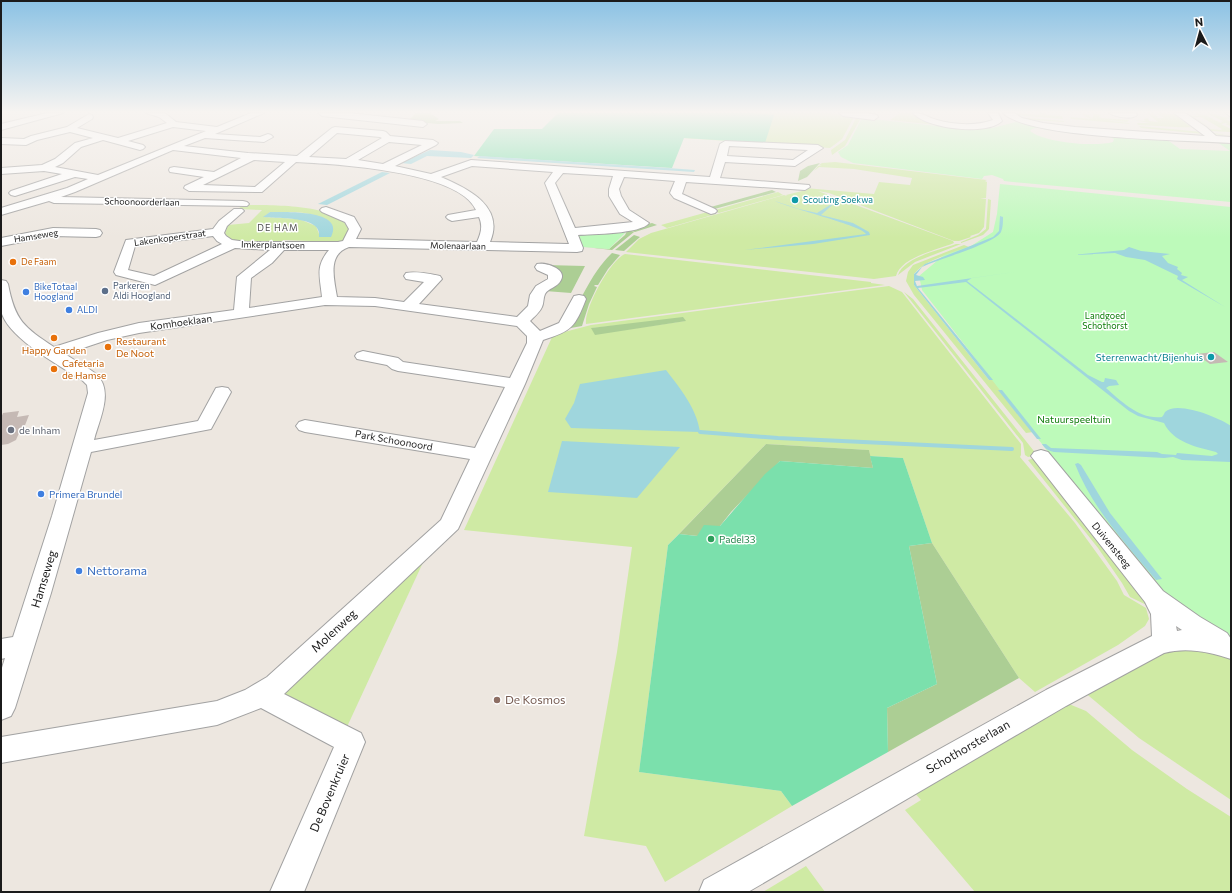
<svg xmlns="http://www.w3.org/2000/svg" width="1232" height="893" font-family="Commissioner,sans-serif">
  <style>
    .grass { fill: #cfeaa4; fill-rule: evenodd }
    .forest { fill: #acce94 }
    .park { fill: #bdfaba }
    .pitch { fill: #7be0ac }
    .water { fill: #9fd6dd }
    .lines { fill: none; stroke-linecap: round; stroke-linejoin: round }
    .stream { stroke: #9fd6dd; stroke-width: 4 }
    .building { fill: #c5b9b4 }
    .minor-casing { stroke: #a2a2a2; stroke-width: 2 }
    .minor { fill: #fff; fill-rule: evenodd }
    .culture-dot { fill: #0f9aa8; stroke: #fff; stroke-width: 1.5 }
    .food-dot { fill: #e8710a; stroke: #fff; stroke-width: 1.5 }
    .service-dot { fill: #5c6f8a; stroke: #fff; stroke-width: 1.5 }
    .shop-dot { fill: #3f7fe0; stroke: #fff; stroke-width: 1.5 }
    .worship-dot { fill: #6b7280; stroke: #fff; stroke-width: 1.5 }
    .leisure-dot { fill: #2e9e5b; stroke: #fff; stroke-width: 1.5 }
    .education-dot { fill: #8d6e63; stroke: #fff; stroke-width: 1.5 }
    .labels { text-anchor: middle; stroke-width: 3; stroke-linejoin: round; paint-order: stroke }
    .far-culture-label { font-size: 9px; fill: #0d838f; stroke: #fff; text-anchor: start }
    .far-street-label { font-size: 9px; fill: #1b1b1b; stroke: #fff }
    .far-neighbourhood-label { font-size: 9px; letter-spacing: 1px; fill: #4e4e4e; stroke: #fff }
    .far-food-label { font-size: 9px; fill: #c56008; stroke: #fff; text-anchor: start }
    .far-service-label { font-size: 9px; fill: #4e5e75; stroke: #fff; text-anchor: start }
    .far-shop-label { font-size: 9px; fill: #366cbe; stroke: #fff; text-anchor: start }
    .far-park-label { font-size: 9px; fill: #0d7b08; stroke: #fff }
    .street-label { font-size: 10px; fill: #1b1b1b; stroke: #fff }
    .food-label { font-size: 10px; fill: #c56008; stroke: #fff; text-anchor: start }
    .culture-label { font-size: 10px; fill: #0d838f; stroke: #fff; text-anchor: end }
    .park-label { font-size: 10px; fill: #0d7b08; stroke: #fff }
    .worship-label { font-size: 10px; fill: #5b616d; stroke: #fff; text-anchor: start }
    .shop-label { font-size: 10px; fill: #366cbe; stroke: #fff; text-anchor: start }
    .leisure-label { font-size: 10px; fill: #27864d; stroke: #fff; text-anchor: start }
    .near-shop-label { font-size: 12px; fill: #366cbe; stroke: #fff; text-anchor: start }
    .near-street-label { font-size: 12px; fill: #1b1b1b; stroke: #fff }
    .near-education-label { font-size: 12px; fill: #785e54; stroke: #fff; text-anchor: start }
  </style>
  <rect width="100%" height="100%" fill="#ede7e0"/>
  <g class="grass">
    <polygon points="633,113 830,113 854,117 842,139 830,148 638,135"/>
    <polygon points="900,113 915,113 919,118 945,126 890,120"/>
    <polygon points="1012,113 1040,115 1039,113 1046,113 1047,114 1044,115 1062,116 1063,119 1016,115 1017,117 1064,121 1064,122 1018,119"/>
    <polygon points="1082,113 1091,116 1088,116 1093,118 1093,113 1100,115 1101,116 1099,116 1101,118 1129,120 1127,122 1108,120 1112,121 1129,123 1130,124 1071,119 1070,117 1093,119 1086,117"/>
    <polygon points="1147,113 1156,114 1153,115 1159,117 1157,117 1157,118 1164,118 1156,113 1174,114 1191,127 1181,127 1199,128 1204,134 1141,128 1139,126 1202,132 1196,128 1138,125 1137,123 1150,123 1134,120 1145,121 1144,119 1148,118 1149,121 1158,122"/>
    <path d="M 1186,113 L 1192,116 L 1199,116 L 1195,113 L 1209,116 L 1207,116 L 1214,119 L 1212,119 L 1219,122 L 1217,122 L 1222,123 L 1221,122 L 1223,121 L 1206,113 C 1215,113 1222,118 1231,118 L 1225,119 L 1231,122 L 1231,126 L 1225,124 L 1228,124 L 1226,123 L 1221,124 L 1231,129 L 1231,132 L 1211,131 L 1213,133 L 1231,136 L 1213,134 L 1209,129 L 1221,130 L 1222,129 L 1201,117 L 1194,117 L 1212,129 Z"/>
    <polygon points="856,118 861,118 845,146 832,155 831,150 845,140"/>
    <path d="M 835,162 L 987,180 L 985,181 L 987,182 L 986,198 L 980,198 L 986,199 L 984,227 L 979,233 L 970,236 L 971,237 L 959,241 L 954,241 L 829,193 L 818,191 L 953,241 L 954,243 C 937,250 901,257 896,276 L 874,279 L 626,252 L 639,239 L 651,233 L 784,195 L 787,196 L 786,195 L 806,190 L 805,188 L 874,194 L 879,182 L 910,185 L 912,178 L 854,169 L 819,167 L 814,171 L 818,166 L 822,165 L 819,165 L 822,163 Z"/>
    <polygon points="778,192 783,195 719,213 712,211"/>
    <polygon points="988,199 991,200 989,229 983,235 961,243 961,242 978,235 986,229"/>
    <path d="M 243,205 C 265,205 344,203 349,231 L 343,241 L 340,242 L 283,240 L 281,243 C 263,244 238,247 225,234 L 228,225 L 249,223 L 262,210 L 238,209 ZM 270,212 C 291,212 311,210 330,222 L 319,234 L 316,226 L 299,219 L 264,217 Z"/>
    <polygon points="711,211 716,214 667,228 661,225"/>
    <path d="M 956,244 L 961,244 L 915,262 L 898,275 C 904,257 940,250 956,244 Z"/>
    <path d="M 964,245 L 969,247 C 951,254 926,259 914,274 L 914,285 L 989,380 L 993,380 L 1033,432 L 1026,433 L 914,295 L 906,281 L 908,272 L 913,265 Z"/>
    <path d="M 625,254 L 871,282 L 871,283 L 885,285 L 586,324 C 584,309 610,260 625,254 Z"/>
    <path d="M 889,286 L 902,292 L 1021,444 L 1021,455 L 1020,457 L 1075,523 L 1117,581 L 1124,595 L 1146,608 L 1149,619 L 1145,626 L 1118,645 L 1035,692 L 1019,678 L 932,543 L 903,458 L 870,456 L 869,450 L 766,444 L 668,545 L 639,772 L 781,791 L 792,806 L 665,882 L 646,846 L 584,836 L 617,652 L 632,547 L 464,530 L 553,335 L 591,325 ZM 685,321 L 596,334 L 592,328 L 620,325 Z"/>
    <polygon points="904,292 913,299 1037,455 1028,457 1025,455 1023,443"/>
    <polygon points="1039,457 1155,609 1130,597 1122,583 1098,548 1028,460"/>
    <polygon points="426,556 346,729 284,697 285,686"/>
    <polygon points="1171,647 1231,653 1231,800 1139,738 1083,691"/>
    <polygon points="1064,702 1086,711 1132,750 1187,789 1231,817 1231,892 975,892 905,810 921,800 912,790"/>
    <polygon points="806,866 825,892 763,892"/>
  </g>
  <g class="forest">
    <polygon points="416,113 430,113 439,119 435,121 460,121 463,123 438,124 408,121"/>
    <polygon points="820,163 807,177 798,181 800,171 808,166"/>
    <polygon points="772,190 776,192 711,210 707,208"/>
    <polygon points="652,223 657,225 635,232 629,230 634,232 612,250 585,247 609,249 625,235 628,229"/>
    <polygon points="634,235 640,237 624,251 615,250"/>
    <path d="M 612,253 L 620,255 L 608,269 L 598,285 L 595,285 L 594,286 L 597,287 L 589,304 L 582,326 L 565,329 C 580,303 590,274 612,253 Z"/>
    <polygon points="545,265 585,266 571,293 545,291 553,287"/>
    <polygon points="683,317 686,321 595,335 591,328"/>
    <polygon points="766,444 869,450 873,468 780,461 731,512 720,526 698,536 679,534"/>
    <polygon points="932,543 1019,678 888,752 887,708 937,684 909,546"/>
  </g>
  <g class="park">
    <path d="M 862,118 L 966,129 L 992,128 L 1016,122 L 1047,127 L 1050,130 C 1044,131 1039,126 1032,129 L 1030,131 C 1045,143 1096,147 1113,142 L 1114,139 L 1108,136 L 1166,139 L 1180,149 L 1230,151 L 1213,139 L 1231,140 L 1231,202 L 1013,182 L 1004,181 L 1003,179 L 992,175 L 984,176 L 982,179 L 853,163 L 841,157 L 838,152 L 848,145 Z"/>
    <polygon points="1000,184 1231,207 1231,641 1162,598 922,290 919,276 944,255 971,246 993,232 997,214"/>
    <polygon points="628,230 609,249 583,247 578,235"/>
  </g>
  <g class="pitch">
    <polygon points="558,113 754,113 774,115 765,143 684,138 672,168 474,156 494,129 542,129"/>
    <polygon points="870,456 903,458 932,543 909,546 937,684 887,708 888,752 792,806 781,791 639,772 668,545 679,534 697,536 704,525 720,526 765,474 780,461 873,468"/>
  </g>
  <g class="water">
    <polygon points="430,150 461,152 474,155 471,158 427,156 411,164 401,163"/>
    <polygon points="480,156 668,168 695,170 694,172 477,158"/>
    <polygon points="382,172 390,173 327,205 318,204"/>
    <path d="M 838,200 L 821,215 L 853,223 L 869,232 L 870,235 L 813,244 L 744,250 L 866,234 C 863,226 789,208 775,201 L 799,209 L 817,213 Z"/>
    <path d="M 270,212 C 284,212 346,209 331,237 L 319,237 C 323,215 276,219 263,217 Z"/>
    <path d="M 1000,216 L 1003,217 C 1003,222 1003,227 1001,232 C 994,244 938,259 922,267 L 916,275 L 923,277 L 925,280 L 915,281 L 917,286 L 1057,266 L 972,278 L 967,281 L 1088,375 L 1102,382 L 1104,382 L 1105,378 L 1116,380 L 1119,385 L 1109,386 L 1106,388 C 1121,401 1140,420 1162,417 C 1163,416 1164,414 1165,412 C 1177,400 1220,418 1231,426 L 1231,462 L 1182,460 L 1173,457 L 1164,458 L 1054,452 C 1049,451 1045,449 1042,444 L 1046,444 L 1051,448 L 1157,452 L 1162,454 L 1176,455 L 1177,453 L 1212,456 L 1218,454 L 1216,452 C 1196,447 1173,442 1164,423 L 1138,416 L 1129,411 L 966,282 L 918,288 L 993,380 L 989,380 L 914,285 L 914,274 L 925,264 L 993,237 L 999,231 Z"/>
    <polygon points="1129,247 1141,251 1170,254 1162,256 1168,263 1178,267 1177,269 1182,273 1181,275 1188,277 1182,280 1225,307 1177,279 1178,276 1145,260 1126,257 1115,253 1072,255 1124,250"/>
    <path d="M 666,370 C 680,388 697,409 700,432 L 571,428 L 565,419 L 574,403 L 580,384 Z"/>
    <polygon points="998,390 1002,390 1041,439 1037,439"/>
    <polygon points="562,441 680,447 637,498 548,492"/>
    <path d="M 1078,463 L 1081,465 L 1110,513 L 1162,579 L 1156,580 C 1126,544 1092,508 1075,464 Z"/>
  </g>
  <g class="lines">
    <polyline class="stream" points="700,432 778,438 1012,449"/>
  </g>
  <g class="building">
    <polygon points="1214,352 1228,362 1210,364 1196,354"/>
    <polygon points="19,411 17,417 29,415 22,433 19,433 16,440 8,444 1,445 1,418 3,413"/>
  </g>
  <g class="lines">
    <g class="minor-casing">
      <g id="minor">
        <polygon points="47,113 63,113 1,130 1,124"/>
        <path d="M 146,113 L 165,113 L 176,122 L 217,127 L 251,113 L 264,113 L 215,134 L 260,137 L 268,134 L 271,135 L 273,137 L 264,142 L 205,138 L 184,146 L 248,153 L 297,156 L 332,128 L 335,127 L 383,131 L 386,132 L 390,136 L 433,140 L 438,143 L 436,145 L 395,166 L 431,174 L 471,160 L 710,177 L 720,144 L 725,141 L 818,145 L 823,148 L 795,166 L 725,162 L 720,178 L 809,185 L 810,187 L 805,190 L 686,182 L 682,194 L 715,209 L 717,211 L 715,213 L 711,214 L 674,198 L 670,193 L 675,181 L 624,177 L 619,189 L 621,196 L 629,210 L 649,223 C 641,234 592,234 578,235 L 583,248 L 582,251 L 577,252 L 349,247 C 327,254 334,279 337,297 L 375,298 L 404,302 L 424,282 L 406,279 L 404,276 L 406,273 C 416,271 430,274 440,276 L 442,279 L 419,304 L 517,317 L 528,306 L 530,295 L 536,286 L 548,279 L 548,275 L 537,270 L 535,267 L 537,264 C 546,262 567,269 561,280 C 557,288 548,288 545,294 C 543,298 544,303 542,307 C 540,312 534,317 530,321 L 540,331 L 559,323 L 574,296 L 579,295 L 584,296 L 586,299 C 575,327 572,331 543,340 L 525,384 L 458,529 L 284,694 L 361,733 L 365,742 L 304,892 L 270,892 L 334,747 L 261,708 L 217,725 L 1,763 L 1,737 L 217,701 L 245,690 L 267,677 L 441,520 L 470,459 L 305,432 L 299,430 L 296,426 L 299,422 L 305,420 L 475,448 L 505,387 L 398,371 L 392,369 L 387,365 L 357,359 L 355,356 L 357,353 L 363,351 L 398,358 L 403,362 L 510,378 L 527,343 L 527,336 L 517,326 L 375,306 L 325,305 L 139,333 L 107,340 L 65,354 C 75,361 88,367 97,375 C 114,392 99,420 94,440 L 198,421 L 216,388 L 222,387 L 228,388 L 231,392 L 211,429 L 91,452 L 51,593 L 15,708 L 11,716 L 1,720 L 1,671 L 5,658 L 1,659 L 1,639 L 13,637 L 52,516 L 88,393 L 87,385 L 83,381 C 61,366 11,340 2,314 C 0,305 1,290 1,280 L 6,281 L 8,284 C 15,321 24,327 54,347 L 98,333 L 139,323 L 234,310 L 237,277 L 270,250 L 235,248 L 155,285 L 116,275 L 114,272 L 126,240 L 213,229 L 219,221 L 234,209 L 242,209 L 244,211 L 227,226 L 224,233 L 226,236 L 232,240 L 247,242 L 338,242 L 343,241 L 349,229 L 345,222 L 322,212 L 320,210 L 322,208 L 326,207 L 354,217 L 361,229 L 356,239 L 477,242 C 481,233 483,226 479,217 L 452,221 L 448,219 L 446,217 L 448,215 L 476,210 C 459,171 335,164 296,162 L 262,192 L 189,191 L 184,188 L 185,186 L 204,177 L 170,172 L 169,170 L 170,168 L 174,167 L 214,172 L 241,158 L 173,150 L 75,192 L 61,197 L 243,201 L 247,202 L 249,204 L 247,206 L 54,203 L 49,201 L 1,215 L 1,208 L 67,188 L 88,179 L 75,177 L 15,196 L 11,195 L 9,193 L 11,191 L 62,174 L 44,171 L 1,174 L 1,168 L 42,165 L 55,159 L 75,143 L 93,138 L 70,132 L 37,140 L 26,145 L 1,144 L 1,138 L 24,139 L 31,136 L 67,127 L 89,114 L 92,115 L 93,117 L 92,119 L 77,128 L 118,138 L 167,123 L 159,117 ZM 173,127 L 206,131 L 98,175 L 55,167 L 63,163 L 81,147 L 103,140 L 140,150 L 143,149 L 145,147 L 143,145 L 128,141 ZM 337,133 L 380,137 L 382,138 L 346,159 L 309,157 ZM 389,142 L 422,145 L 383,164 L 358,160 ZM 729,146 L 808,150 L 793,160 L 727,156 ZM 254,160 L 285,162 L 255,187 L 203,185 ZM 472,166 L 553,172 L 545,183 L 569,244 L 490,242 C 505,207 469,189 441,177 ZM 563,173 L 613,176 L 609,189 L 609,196 L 620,214 L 633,222 L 575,228 L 555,183 ZM 213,236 L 217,241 L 222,244 L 154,276 L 128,270 L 135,246 ZM 284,250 L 329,250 C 315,267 320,276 322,297 L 249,308 L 251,278 L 272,263 Z"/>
        <polygon points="318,113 349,113 423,121 427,124 423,127 322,116"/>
        <polygon points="839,113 866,113 877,115 878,117 874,120 843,116"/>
        <path d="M 913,113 C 925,113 926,117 937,120 C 954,125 977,126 993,120 L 988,113 L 998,113 L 1002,121 C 987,136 927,129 913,113 Z"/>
        <path d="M 1003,113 L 1014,113 L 1022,118 L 1043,123 L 1075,127 L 1205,136 L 1174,113 L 1185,113 L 1206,127 L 1216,136 L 1231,137 L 1231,143 C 1189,140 1029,139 1003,113 Z"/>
        <path d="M 1109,113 L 1136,113 L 1137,115 C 1132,120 1115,117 1109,113 Z"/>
        <polygon points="1226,113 1231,113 1231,117"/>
        <polygon points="53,228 96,229 100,230 102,233 100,236 96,237 53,236 1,246 1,238"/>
        <path d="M 1041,450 L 1048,452 L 1163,591 L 1200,617 L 1227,633 L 1231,639 L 1231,659 C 1209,652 1187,647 1164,653 L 1066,706 L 748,892 L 699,892 L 704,880 L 1046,690 L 1152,636 L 1151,614 L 1145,602 L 1031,456 L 1034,452 ZM 1176,626 L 1182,630 L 1177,631 Z"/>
      </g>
    </g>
    <use href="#minor" class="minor"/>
  </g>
  <linearGradient id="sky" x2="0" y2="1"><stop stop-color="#8bc2e4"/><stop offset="0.47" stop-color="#f7f4f1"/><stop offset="1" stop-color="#f7f4f1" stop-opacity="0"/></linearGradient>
  <rect width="1232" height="238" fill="url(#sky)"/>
  <g class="culture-dot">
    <circle cx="795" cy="200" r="4"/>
    <circle cx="1211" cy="357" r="4"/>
  </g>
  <g class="food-dot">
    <circle cx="13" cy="262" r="4"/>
    <circle cx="54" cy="338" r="4"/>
    <circle cx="108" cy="347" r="4"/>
    <circle cx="54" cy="369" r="4"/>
  </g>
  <circle class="service-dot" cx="105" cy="291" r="4"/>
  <g class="shop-dot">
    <circle cx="26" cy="292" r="4"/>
    <circle cx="69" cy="310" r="4"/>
    <circle cx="41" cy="494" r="4"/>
    <circle cx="79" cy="571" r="4"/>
  </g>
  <circle class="worship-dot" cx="11" cy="430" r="4"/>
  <circle class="leisure-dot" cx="711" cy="539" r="4"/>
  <circle class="education-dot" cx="497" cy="700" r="4"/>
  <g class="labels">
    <g class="far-culture-label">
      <text x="803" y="203">Scouting Soekwa</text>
    </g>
    <g class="far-street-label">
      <text transform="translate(142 202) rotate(1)" y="3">Schoonoorderlaan</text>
      <text transform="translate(36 236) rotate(-9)" y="3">Hamseweg</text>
      <text transform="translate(170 238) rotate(-8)" y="3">Lakenkoperstraat</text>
      <text transform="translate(273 245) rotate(1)" y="3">Imkerplantsoen</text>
      <text transform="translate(458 246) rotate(1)" y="3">Molenaarlaan</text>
    </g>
    <g class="far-neighbourhood-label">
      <text x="278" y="231">DE HAM</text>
    </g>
    <g class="far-food-label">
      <text x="21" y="265">De Faam</text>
    </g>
    <g class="far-service-label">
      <text x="113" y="289">Parkeren<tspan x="113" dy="10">Aldi Hoogland</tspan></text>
    </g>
    <g class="far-shop-label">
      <text x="34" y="290">BikeTotaal<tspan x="34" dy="10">Hoogland</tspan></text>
      <text x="77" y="313">ALDI</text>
    </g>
    <g class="far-park-label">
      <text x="1105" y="319">Landgoed<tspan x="1105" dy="10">Schothorst</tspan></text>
    </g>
    <g class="street-label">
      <text transform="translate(181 322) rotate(-8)" y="4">Komhoeklaan</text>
      <text transform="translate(394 440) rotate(10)" y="4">Park Schoonoord</text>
      <text transform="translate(1112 545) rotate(51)" y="4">Duivensteeg</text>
    </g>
    <g class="food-label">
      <text x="116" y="345">Restaurant<tspan x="116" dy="12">De Noot</tspan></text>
      <text x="54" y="354" text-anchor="middle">Happy Garden</text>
      <text x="62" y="367">Cafetaria<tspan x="62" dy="12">de Hamse</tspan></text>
    </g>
    <g class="culture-label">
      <text x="1203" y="361">Sterrenwacht/Bijenhuis</text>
    </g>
    <g class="park-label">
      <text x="1074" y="423">Natuurspeeltuin</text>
    </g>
    <g class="worship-label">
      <text x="19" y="434">de Inham</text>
    </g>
    <g class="shop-label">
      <text x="49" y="498">Primera Brundel</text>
    </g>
    <g class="leisure-label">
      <text x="719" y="543">Padel33</text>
    </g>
    <g class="near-shop-label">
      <text x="87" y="575">Nettorama</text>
    </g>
    <g class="near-street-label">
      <text transform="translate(44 579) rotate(-73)" y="4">Hamseweg</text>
      <text transform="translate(334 631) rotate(-43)" y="4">Molenweg</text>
      <text transform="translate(968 747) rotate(-30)" y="4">Schothorsterlaan</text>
      <text transform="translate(330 793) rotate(-67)" y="4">De Bovenkruier</text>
    </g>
    <g class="near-education-label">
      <text x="505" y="704">De Kosmos</text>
    </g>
  </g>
  <rect width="1232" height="893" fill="none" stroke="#1b1b1b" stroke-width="4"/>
  <g transform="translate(1200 32) rotate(354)" stroke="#ffffff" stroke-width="3" paint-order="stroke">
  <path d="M0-3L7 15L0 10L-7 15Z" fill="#1b1b1b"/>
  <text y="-6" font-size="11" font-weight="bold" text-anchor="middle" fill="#1b1b1b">N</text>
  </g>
</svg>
